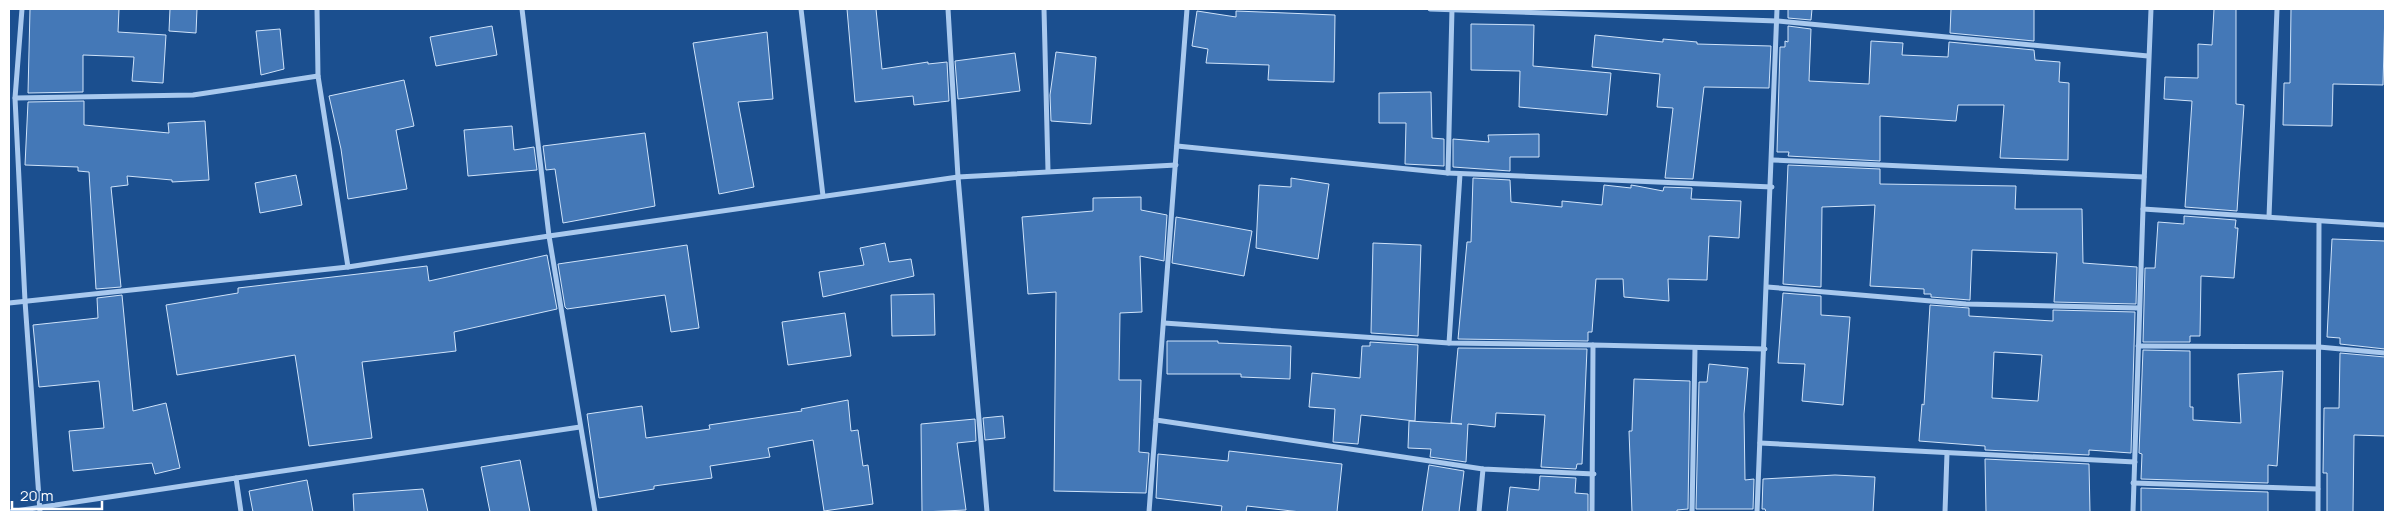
<svg xmlns="http://www.w3.org/2000/svg" width="2394" height="521" font-family="Manrope,sans-serif">
  <style>
    .building { fill: #4478b7; stroke: #cfe3fa; fill-rule: evenodd }
    .lines { fill: none; stroke-linecap: round; stroke-linejoin: round }
    .minor { stroke: #a9c9ee; stroke-width: 5 }
  </style>
  <rect width="100%" height="100%" fill="#1b4f8f"/>
  <g class="building">
    <polygon points="30,9 119,9 118,32 166,35 163,83 132,81 134,57 83,55 83,92 28,93"/>
    <polygon points="170,9 197,9 196,33 169,31"/>
    <polygon points="847,9 876,9 882,69 928,62 928,64 947,62 949,101 914,105 913,96 855,102"/>
    <polygon points="1788,9 1812,9 1811,20 1788,18"/>
    <polygon points="1951,9 2034,9 2034,41 1950,33"/>
    <polygon points="2214,9 2236,9 2236,104 2244,105 2237,211 2185,207 2192,101 2164,99 2165,77 2198,78 2198,44 2212,45"/>
    <polygon points="2291,9 2385,9 2383,85 2333,84 2332,126 2283,125 2284,83 2290,83"/>
    <polygon points="1197,11 1236,17 1236,11 1335,15 1334,82 1268,80 1269,65 1206,63 1208,49 1192,46"/>
    <polygon points="1471,24 1534,25 1533,66 1611,73 1607,115 1519,107 1520,71 1471,70"/>
    <polygon points="492,26 497,55 436,66 430,37"/>
    <polygon points="1788,26 1811,29 1809,81 1869,84 1871,41 1903,43 1902,55 1948,57 1949,42 2034,50 2035,60 2060,62 2059,82 2069,83 2068,160 2000,158 2004,105 1958,105 1956,121 1880,116 1880,161 1788,156 1789,152 1777,152 1780,47 1785,47 1785,41 1788,42"/>
    <polygon points="280,29 284,69 261,75 256,31"/>
    <polygon points="767,32 773,99 738,102 754,187 719,194 693,43"/>
    <polygon points="1595,35 1663,42 1663,39 1697,42 1697,44 1771,46 1769,88 1704,87 1693,179 1665,178 1673,108 1657,107 1660,74 1592,67"/>
    <polygon points="1056,52 1096,57 1091,124 1051,121 1050,95"/>
    <polygon points="1015,53 1020,91 958,99 955,61"/>
    <polygon points="404,80 414,126 396,130 407,189 348,199 341,149 329,96"/>
    <polygon points="1431,92 1432,138 1444,139 1444,166 1405,164 1406,123 1379,123 1379,93"/>
    <polygon points="84,101 84,125 169,133 168,123 205,121 209,180 172,182 172,180 127,176 128,185 111,187 121,287 96,289 89,172 78,171 78,167 25,165 28,102"/>
    <polygon points="512,126 514,150 534,147 537,170 468,176 464,130"/>
    <polygon points="645,133 655,206 563,223 555,169 546,170 543,146"/>
    <polygon points="1539,134 1539,157 1510,157 1510,171 1453,167 1453,139 1489,142 1488,135"/>
    <polygon points="1788,165 1880,169 1880,184 2016,186 2015,209 2082,209 2083,263 2137,267 2136,304 2054,302 2057,253 1972,250 1970,300 1931,297 1931,294 1924,294 1924,289 1870,286 1875,205 1822,207 1821,287 1783,284"/>
    <polygon points="296,175 302,205 260,213 255,183"/>
    <polygon points="1291,178 1329,184 1318,259 1256,248 1259,185 1291,187"/>
    <polygon points="1473,178 1510,180 1511,202 1562,207 1562,201 1602,205 1604,185 1631,188 1631,185 1637,186 1663,191 1664,187 1692,188 1691,199 1741,201 1739,238 1709,236 1707,280 1668,279 1669,301 1624,297 1623,279 1596,279 1592,332 1588,332 1588,341 1458,339 1467,242 1471,242"/>
    <polygon points="1141,197 1141,210 1167,215 1164,261 1140,256 1142,312 1120,313 1119,380 1141,380 1139,452 1149,453 1146,493 1054,491 1056,292 1028,294 1022,217 1093,211 1093,198"/>
    <polygon points="2184,216 2236,220 2235,228 2238,228 2234,278 2201,276 2200,336 2190,336 2190,342 2143,342 2145,268 2155,268 2158,222 2184,224"/>
    <polygon points="1176,217 1252,231 1244,276 1172,263"/>
    <polygon points="2332,239 2385,241 2385,349 2340,344 2340,338 2327,337"/>
    <polygon points="885,243 889,262 911,259 914,276 823,297 819,272 864,265 860,248"/>
    <polygon points="1373,243 1421,245 1418,336 1371,333"/>
    <polygon points="687,245 699,328 671,332 665,295 567,309 565,307 558,264"/>
    <polygon points="547,255 557,309 454,332 456,351 362,362 372,438 309,446 295,355 177,375 166,305 238,293 238,288 427,266 429,281"/>
    <polygon points="1783,293 1821,296 1821,315 1850,317 1843,405 1802,401 1805,364 1778,363"/>
    <polygon points="934,294 935,335 892,336 891,295"/>
    <polygon points="122,295 133,411 166,403 180,468 155,474 152,463 73,471 69,431 104,428 99,381 39,387 33,325 98,318 97,298"/>
    <path d="M 1930,305 L 1969,308 L 1969,316 L 2053,321 L 2053,310 L 2135,312 L 2131,453 L 2089,450 L 2089,455 L 1985,450 L 1985,446 L 1919,441 L 1922,404 L 1924,405 ZM 1994,352 L 2042,355 L 2038,401 L 1992,398 Z"/>
    <polygon points="845,313 851,356 788,365 782,322"/>
    <polygon points="1167,341 1218,341 1218,343 1291,346 1290,379 1241,377 1241,374 1167,374"/>
    <polygon points="1370,342 1418,345 1415,421 1361,415 1358,444 1333,442 1335,409 1309,407 1312,373 1360,378 1362,346 1370,346"/>
    <polygon points="1458,348 1587,349 1582,464 1577,464 1576,469 1541,467 1545,415 1496,413 1495,427 1468,424 1466,462 1430,457 1431,449 1408,448 1409,421 1462,424 1451,423"/>
    <polygon points="2143,350 2190,351 2190,407 2193,407 2193,420 2241,423 2238,374 2283,371 2277,466 2268,465 2268,483 2141,479 2142,454 2139,453"/>
    <polygon points="2340,353 2385,357 2385,436 2354,435 2353,512 2327,512 2327,473 2323,473 2324,408 2339,408"/>
    <polygon points="1709,364 1748,368 1744,414 1745,480 1754,479 1753,509 1696,509 1699,382 1707,382"/>
    <polygon points="1634,379 1690,381 1688,509 1677,510 1677,512 1632,512 1629,431 1632,431"/>
    <polygon points="848,400 851,431 858,430 863,466 868,465 873,504 824,511 813,440 768,448 770,457 710,466 712,478 654,486 654,489 599,498 587,414 642,406 646,438 710,429 709,425 802,411 801,409"/>
    <polygon points="1003,416 1005,438 985,440 983,418"/>
    <polygon points="975,419 976,441 957,443 966,510 922,512 921,424"/>
    <polygon points="1229,451 1342,464 1337,512 1301,512 1247,506 1246,512 1221,512 1222,506 1156,498 1158,454 1228,461"/>
    <polygon points="1985,459 2089,464 2090,512 1986,512"/>
    <polygon points="520,460 530,512 490,512 481,467"/>
    <polygon points="1429,465 1464,471 1459,512 1422,512"/>
    <polygon points="1835,475 1875,477 1873,512 1766,512 1765,509 1762,509 1763,479"/>
    <polygon points="1540,476 1576,478 1575,493 1588,494 1588,512 1507,512 1510,487 1539,490"/>
    <polygon points="307,480 313,512 253,512 249,491"/>
    <polygon points="2141,488 2268,492 2268,512 2141,512"/>
    <polygon points="423,489 428,512 354,512 353,494"/>
  </g>
  <g class="lines">
    <g class="minor">
      <polyline points="22,9 15,98 25,301 40,512"/>
      <polyline points="317,9 318,76 348,267"/>
      <polyline points="801,9 823,196"/>
      <polyline points="948,9 958,177 1176,165"/>
      <polyline points="1044,9 1048,171"/>
      <polyline points="1430,9 1777,21 2148,56"/>
      <polyline points="2151,9 2143,209 2385,225"/>
      <polyline points="15,98 193,95 318,76"/>
      <polyline points="1177,146 1448,173 1772,187"/>
      <polyline points="1772,160 2144,177"/>
      <polyline points="1448,173 1452,9"/>
      <polyline points="2269,217 2277,9"/>
      <polyline points="1767,287 1966,304 2139,308"/>
      <polyline points="9,303 348,267 549,236 522,9"/>
      <polyline points="1164,323 1449,343 1593,345"/>
      <polyline points="1449,343 1460,174"/>
      <polyline points="2138,346 2319,347 2385,353"/>
      <polyline points="1156,420 1483,469 1594,474"/>
      <polyline points="1760,443 2135,462"/>
      <polyline points="236,478 580,427"/>
      <polyline points="2133,483 2318,489"/>
      <polyline points="9,512 236,478 241,512"/>
      <polyline points="595,512 549,236 958,177 987,512"/>
      <polyline points="1149,512 1187,9"/>
      <polyline points="1479,512 1483,469"/>
      <polyline points="1592,512 1593,345 1765,349"/>
      <polyline points="1692,512 1695,348"/>
      <polyline points="1757,512 1777,9"/>
      <polyline points="1945,512 1947,453"/>
      <polyline points="2133,512 2143,209"/>
      <polyline points="2318,512 2319,221"/>
    </g>
  </g>
  <rect width="2394" height="521" fill="none" stroke="#ffffff" stroke-width="20"/>
  <path d="M12 501v8h90v-8" fill="none" stroke="#ffffff" stroke-width="2.5"/>
  <text x="20" y="501" font-size="15" fill="#ffffff" stroke="#1b4f8f" stroke-width="4" paint-order="stroke">20 m</text>
</svg>
